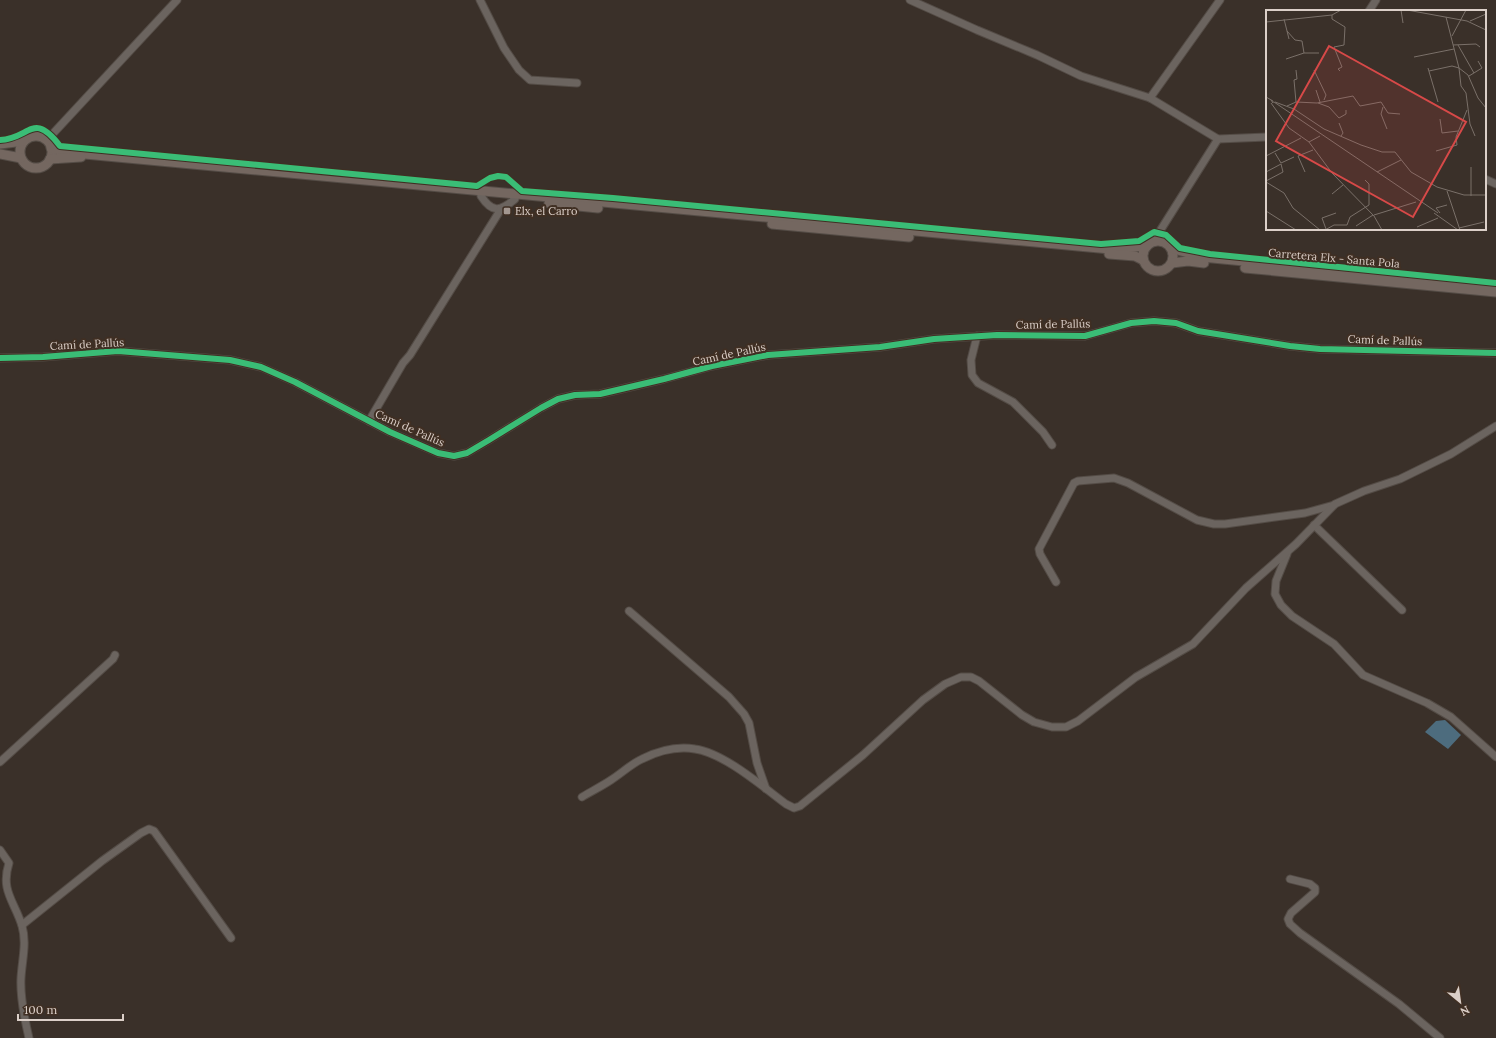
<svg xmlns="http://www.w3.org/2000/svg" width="1496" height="1038" font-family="Lora,serif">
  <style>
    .water { fill: #4d6c7e }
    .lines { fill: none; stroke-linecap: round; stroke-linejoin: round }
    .minor-casing { stroke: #544c46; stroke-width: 9 }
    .major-casing { stroke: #544c46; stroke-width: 11 }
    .minor { stroke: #6b645f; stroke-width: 7 }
    .major { stroke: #746760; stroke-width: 9 }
    .cycleway-casing { stroke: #402f23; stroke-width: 8 }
    .cycleway { stroke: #3abd76; stroke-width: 6 }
    .poi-dot { fill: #a39790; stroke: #402f23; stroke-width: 1.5 }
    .labels { text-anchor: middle; stroke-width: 4; stroke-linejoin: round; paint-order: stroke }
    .poi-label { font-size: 11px; fill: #dbcfc8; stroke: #402f23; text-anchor: start }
    .street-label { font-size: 11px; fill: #dbcfc8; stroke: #402f23 }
    .inset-road { fill: none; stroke: #7a7069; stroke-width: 1 }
    .view { fill: #d74948; fill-opacity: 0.15; stroke: #d74948; stroke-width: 2 }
    .inset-edge { fill: none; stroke: #dbcfc8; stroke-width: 2 }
  </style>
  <rect width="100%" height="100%" fill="#3a3029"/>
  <polygon class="water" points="1445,720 1461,735 1448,749 1425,732 1436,721"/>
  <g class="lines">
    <g class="minor-casing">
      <g id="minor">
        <polyline points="480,0 504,48 519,70 530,80 577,83"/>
        <polyline points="910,0 977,30 1037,55 1081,76 1150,98 1218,139 1267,137"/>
        <polyline points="1369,11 1376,0"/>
        <polyline points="1150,98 1220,0"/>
        <polyline points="47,140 177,0"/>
        <polyline points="1485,179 1496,184"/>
        <path d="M 481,196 C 492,213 500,212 515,199"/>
        <polyline points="1160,233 1163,242"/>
        <polyline points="1153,242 1218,139"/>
        <polyline points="977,336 971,360 972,375 978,383 1013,402 1043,432 1052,445"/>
        <polyline points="0,358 43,357 118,351 230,360 261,367 295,382 390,432 438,453 454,456 467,453 489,440 541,408 558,399 575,395 600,394 664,379 712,366 768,355 880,347 934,339 997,335 1085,336 1131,323 1154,321 1176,323 1198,331 1290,346 1320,349 1496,353"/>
        <polyline points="369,421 403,363 410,355 501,209"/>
        <polyline points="1314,525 1402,610"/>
        <polyline points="1287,554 1276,581 1275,594 1281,605 1292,616 1334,644 1363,675 1427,703 1451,717 1496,757"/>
        <polyline points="1056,582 1040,554 1039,549 1074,483 1078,481 1114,478 1128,483 1197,520 1214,524 1225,524 1305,513 1334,505"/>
        <polyline points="629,611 729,697 744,714 749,723 757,763 766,789"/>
        <polyline points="0,762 113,659 115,655"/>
        <path d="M 582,797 C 592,791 602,786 611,780 C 622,773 631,764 642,759 C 658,751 677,746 695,749 C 724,753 763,787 786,804 L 794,808 L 800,806 L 863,755 L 923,700 L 945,684 L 961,677 L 971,677 L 979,681 L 1022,715 L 1034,722 L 1052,727 L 1066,727 L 1078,721 L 1136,677 L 1193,644 L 1246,588 L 1296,544 L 1335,504 L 1364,491 L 1400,479 L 1451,454 L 1496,426"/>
        <path d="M 0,850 L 9,863 C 0,891 15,902 22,926 C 27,943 22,960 21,978 C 20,995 25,1021 29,1038"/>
        <polyline points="1290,879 1310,884 1315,888 1315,892 1291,913 1288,919 1290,924 1300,933 1399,1004 1440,1038"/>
        <polyline points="22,925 102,861 141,833 149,829 154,831 231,938"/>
      </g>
    </g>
    <g class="major-casing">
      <g id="major">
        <circle cx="36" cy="152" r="16"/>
        <polyline points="0,144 24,141"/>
        <polyline points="51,148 74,153 1110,249 1147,246"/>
        <polyline points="0,154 21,158"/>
        <polyline points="50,159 81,157"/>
        <polyline points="549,203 598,208"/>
        <polyline points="772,224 909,237"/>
        <circle cx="1158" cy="256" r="15"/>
        <polyline points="1171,248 1202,257 1496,285"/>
        <polyline points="1109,254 1135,256 1143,260"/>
        <polyline points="1172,263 1188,261 1204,263"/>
        <polyline points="1245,268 1496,292"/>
      </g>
    </g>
    <use href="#minor" class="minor"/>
    <use href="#major" class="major"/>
    <g class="cycleway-casing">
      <g id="cycleway">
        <path d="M 0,140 C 30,139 33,110 60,146 L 477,186 L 490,178 L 498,176 L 506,177 L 522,191 L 613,198 L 1101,244 L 1139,241 L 1154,232 L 1166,235 L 1180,248 L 1210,254 L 1496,283"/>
        <polyline points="0,358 43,357 118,351 230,360 261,367 295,382 390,432 438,453 454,456 467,453 489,440 541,408 558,399 575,395 600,394 664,379 712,366 768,355 880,347 934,339 997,335 1085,336 1131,323 1154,321 1176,323 1198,331 1290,346 1320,349 1496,353"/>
      </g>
    </g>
    <use href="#cycleway" class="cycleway"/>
  </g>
  <rect class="poi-dot" x="503" y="207" width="8" height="8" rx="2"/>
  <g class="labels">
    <g class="poi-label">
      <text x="515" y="215">Elx, el Carro</text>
    </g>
    <g class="street-label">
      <text transform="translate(1334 258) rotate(5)" y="4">Carretera Elx - Santa Pola</text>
      <text transform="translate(1053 324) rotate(-1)" y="4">Camí de Pallús</text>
      <text transform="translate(1385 340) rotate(2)" y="4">Camí de Pallús</text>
      <text transform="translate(87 344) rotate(-3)" y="4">Camí de Pallús</text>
      <text transform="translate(729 354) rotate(-12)" y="4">Camí de Pallús</text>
      <text transform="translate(410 428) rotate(24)" y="4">Camí de Pallús</text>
    </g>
  </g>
  <g transform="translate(1266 10)">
    <rect width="220" height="220" fill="#3a3029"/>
    <path class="inset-road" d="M 135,0 L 137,13M 141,0 L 201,11 L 220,20M 66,5 L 66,9 L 79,17 L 78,35 L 68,37 L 76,57 L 72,59 L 74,61M 180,7 L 193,58 L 202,65 L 212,88 L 220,98M 18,9 L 21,21M 204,11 L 220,4M 0,12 L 66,5 L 75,0M 186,26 L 200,0M 23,29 L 21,21 L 29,30 L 36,31 L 38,43 L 53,43M 187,35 L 210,34 L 214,37M 192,35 L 208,63M 148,47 L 188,39M 20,49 L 38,43M 162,58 L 172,92M 48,60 L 60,85 L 58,90M 163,61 L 186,56 L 193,58 L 195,76 L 200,83 L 204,114 L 209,126M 203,66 L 216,58 L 212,51M 50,80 L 54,92M 0,87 L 7,91 L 7,93 L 5,90M 8,92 L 172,203M 9,92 L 28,99 L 58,119 L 95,135 L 116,142 L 129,142 L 145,162 L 171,177 L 198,185 L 220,185M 30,92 L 28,70 L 31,69 L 30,60M 5,93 L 23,118 L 43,132 L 66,163 L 108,206 L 116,220M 52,93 L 63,97 L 73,108 L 80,104 L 80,100M 21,96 L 30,92 L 51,93 L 87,86 L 94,96 L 115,92 L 122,103 L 134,104M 117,97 L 115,104 L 121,119M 174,109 L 176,123 L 192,121M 73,113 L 77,123 L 75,126M 43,132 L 54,126M 170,141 L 191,135 L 190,127 L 201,100M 9,143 L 15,153 L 28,147M 0,146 L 35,128M 0,162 L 15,154M 39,162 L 32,146 L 47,140M 111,162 L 135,150M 0,171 L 17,162 L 15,154M 0,172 L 18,183 L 27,198 L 54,220M 181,181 L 194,220M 66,184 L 77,175M 205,186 L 205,157M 0,201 L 30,220M 168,203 L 192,220M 174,203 L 170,198 L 181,195M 108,205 L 150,192M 90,216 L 107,205M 151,217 L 172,208M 193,218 L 218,212M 60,219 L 56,208 L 70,203M 59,220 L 68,215 L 81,215 L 84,207 L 103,195 L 103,174 L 99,170"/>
    <path class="view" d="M 63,36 L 200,112 L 147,207 L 10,131 Z"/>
    <rect width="220" height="220" class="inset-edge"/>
  </g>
  <g transform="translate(1460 1002) rotate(151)" stroke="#402f23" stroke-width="3" paint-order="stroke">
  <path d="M0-3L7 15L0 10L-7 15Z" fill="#dbcfc8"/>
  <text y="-6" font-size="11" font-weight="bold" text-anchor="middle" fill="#dbcfc8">N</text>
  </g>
  <path d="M18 1014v6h105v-6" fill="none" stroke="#dbcfc8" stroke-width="2"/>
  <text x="24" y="1014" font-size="12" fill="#dbcfc8" stroke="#402f23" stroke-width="3" paint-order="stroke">100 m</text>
</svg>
